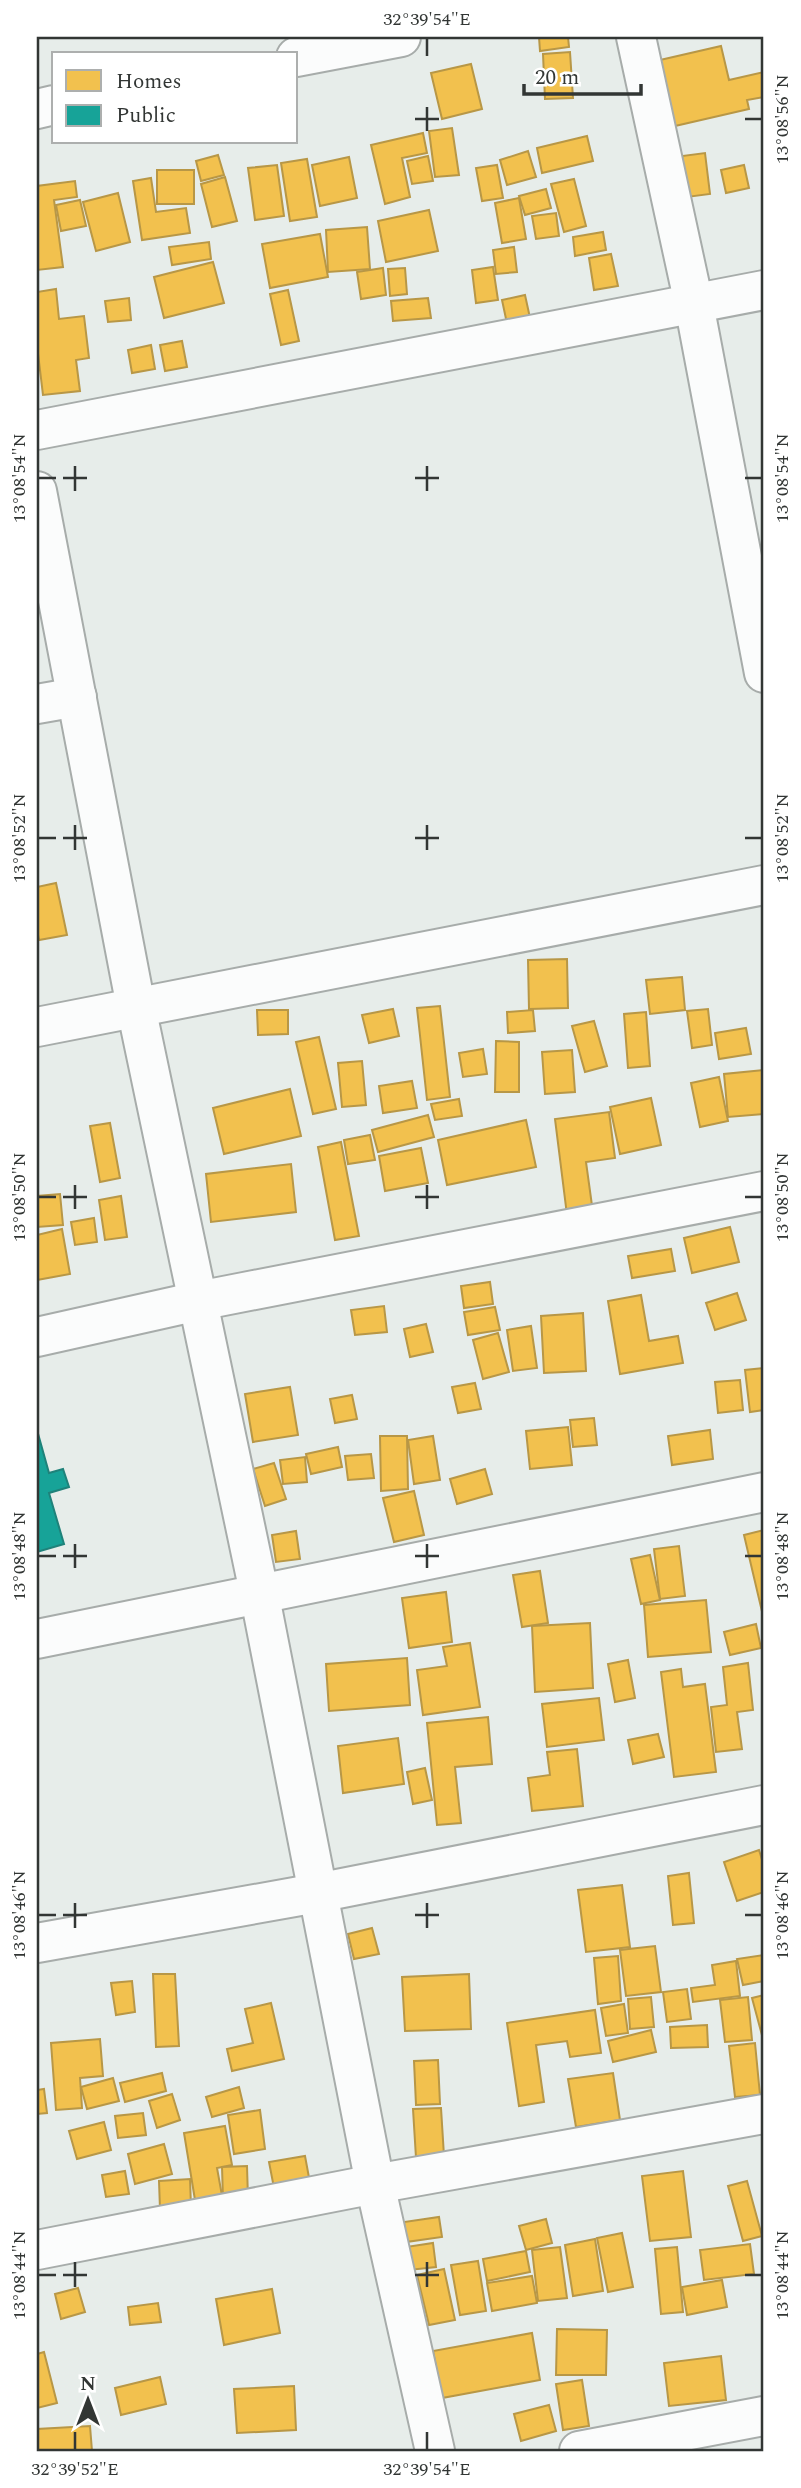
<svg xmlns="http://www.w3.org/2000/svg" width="801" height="2488" font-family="Spectral,serif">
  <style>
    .homes { fill: #f2c14e; stroke: #b89746; stroke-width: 2 }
    .public { fill: #17a398; stroke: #1f827a; stroke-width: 2 }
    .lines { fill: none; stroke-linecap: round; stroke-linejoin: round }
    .minor-casing { stroke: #a7acaa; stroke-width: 42 }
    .tertiary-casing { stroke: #a7acaa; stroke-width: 42 }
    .minor { stroke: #fbfcfc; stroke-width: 38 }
    .tertiary { stroke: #fbfcfc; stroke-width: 38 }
    .ticks { fill: none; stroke: #323634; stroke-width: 2.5 }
    .neatline { fill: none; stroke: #323634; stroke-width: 2.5 }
    .ticks-label { font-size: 18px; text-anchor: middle; fill: #323634 }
  </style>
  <rect width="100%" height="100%" fill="#e7edea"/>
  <g class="homes">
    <polygon points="539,37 568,37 569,47 540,51"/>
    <polygon points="721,46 729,80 764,72 764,97 747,100 749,109 675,126 660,60"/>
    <polygon points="570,52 573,98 545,99 543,54"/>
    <polygon points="471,64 482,109 442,119 431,73"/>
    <polygon points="452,128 459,175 435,177 429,131"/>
    <polygon points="423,133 427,153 402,158 410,197 385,204 371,145"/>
    <polygon points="587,136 593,161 542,173 537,148"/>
    <polygon points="528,151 536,177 507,185 500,160"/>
    <polygon points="705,153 710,194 687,197 682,156"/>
    <polygon points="218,155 224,175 201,181 196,161"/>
    <polygon points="428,156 433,181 412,184 407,161"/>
    <polygon points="349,157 357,198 320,206 312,165"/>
    <polygon points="307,159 317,217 290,221 281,163"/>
    <polygon points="277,165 284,216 255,220 248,168"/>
    <polygon points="497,165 503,198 482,201 476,168"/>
    <polygon points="744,165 749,188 726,193 721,170"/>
    <rect x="157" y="170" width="37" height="34"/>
    <polygon points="225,177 237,221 212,227 201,184"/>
    <polygon points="151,178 156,212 186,208 190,233 142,240 133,181"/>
    <polygon points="574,179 586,226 564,232 551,184"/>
    <polygon points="75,181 77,197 54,200 63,267 37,270 37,186"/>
    <polygon points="546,189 551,208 525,215 519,196"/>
    <polygon points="118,193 130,242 96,251 83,202"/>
    <polygon points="519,198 526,239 502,243 495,203"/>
    <polygon points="80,200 86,226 61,231 56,205"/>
    <polygon points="429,210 438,251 386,262 378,221"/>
    <polygon points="556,213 559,236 536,239 532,216"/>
    <polygon points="367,227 370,269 328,272 326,230"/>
    <polygon points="603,232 606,250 575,256 573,237"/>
    <polygon points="320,234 328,277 270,288 262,244"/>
    <polygon points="209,242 211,259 172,265 169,247"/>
    <polygon points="514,247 517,272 496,274 493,250"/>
    <polygon points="611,254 618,286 594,290 589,258"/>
    <polygon points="213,262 224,303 164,318 154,277"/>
    <polygon points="493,267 498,300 476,303 472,270"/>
    <polygon points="383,268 386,295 361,299 357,272"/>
    <polygon points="405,268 407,294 390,296 388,269"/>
    <polygon points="56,289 59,319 84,316 89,358 76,360 80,391 43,395 37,345 37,292"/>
    <polygon points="288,290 299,341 281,345 270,294"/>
    <polygon points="525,295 532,327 509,333 502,300"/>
    <polygon points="129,298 131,320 108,322 105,301"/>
    <polygon points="428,298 431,318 393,321 391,301"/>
    <polygon points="182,341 187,367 165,371 160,345"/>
    <polygon points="151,345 155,369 132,373 128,350"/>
    <polygon points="56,883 67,935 39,940 37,930 37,887"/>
    <polygon points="567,959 568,1008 529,1009 528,960"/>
    <polygon points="682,977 685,1010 650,1014 646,980"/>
    <polygon points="440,1006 450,1097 427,1100 417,1008"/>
    <polygon points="393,1009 399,1036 369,1043 362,1015"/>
    <polygon points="708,1009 712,1045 692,1048 687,1011"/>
    <polygon points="257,1010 288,1010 288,1034 258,1035"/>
    <polygon points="533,1010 535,1031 508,1033 507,1012"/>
    <polygon points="646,1012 650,1066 628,1068 624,1014"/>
    <polygon points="594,1021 607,1066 585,1072 572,1026"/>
    <polygon points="746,1028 751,1054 719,1059 715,1033"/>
    <polygon points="319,1037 336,1109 313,1114 296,1042"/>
    <polygon points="496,1041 519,1042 519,1092 495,1092"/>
    <polygon points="483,1049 487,1074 463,1077 459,1053"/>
    <polygon points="572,1050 575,1092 545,1094 542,1052"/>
    <polygon points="362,1061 366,1105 342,1107 338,1063"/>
    <polygon points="764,1070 764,1114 728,1117 724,1074"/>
    <polygon points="719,1077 728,1121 700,1127 691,1083"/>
    <polygon points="412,1081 417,1108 383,1113 379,1086"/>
    <polygon points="290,1089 301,1136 224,1154 213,1108"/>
    <polygon points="651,1098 661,1145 620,1154 610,1107"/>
    <polygon points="459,1099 462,1116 435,1120 431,1104"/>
    <polygon points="609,1112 615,1158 586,1162 594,1220 568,1223 555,1119"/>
    <polygon points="428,1115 434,1137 378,1152 372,1130"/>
    <polygon points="526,1120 536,1167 447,1185 438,1140"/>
    <polygon points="110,1123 120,1178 100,1182 90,1126"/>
    <polygon points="370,1135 375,1160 348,1164 344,1140"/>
    <polygon points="341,1142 359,1236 335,1240 318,1147"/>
    <polygon points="421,1148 428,1183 385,1191 379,1156"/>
    <polygon points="291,1164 296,1212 211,1222 206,1174"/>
    <polygon points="60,1194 63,1225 37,1227 37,1196"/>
    <polygon points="121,1196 127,1237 105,1240 99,1200"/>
    <polygon points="94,1218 97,1242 75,1245 71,1222"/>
    <polygon points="730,1227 739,1262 692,1273 684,1238"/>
    <polygon points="62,1229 70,1274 37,1280 37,1235"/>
    <polygon points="671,1249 675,1271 632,1278 628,1256"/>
    <polygon points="490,1282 493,1304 464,1308 461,1286"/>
    <polygon points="737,1293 746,1320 715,1330 706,1303"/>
    <polygon points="641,1295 649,1341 678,1336 683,1363 620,1374 608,1301"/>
    <polygon points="384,1306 387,1332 355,1335 351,1310"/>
    <polygon points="495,1307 500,1330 468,1335 464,1312"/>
    <polygon points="583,1313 586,1371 544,1373 541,1316"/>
    <polygon points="426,1324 433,1352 410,1357 404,1329"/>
    <polygon points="531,1326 537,1368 513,1371 507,1330"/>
    <polygon points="498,1333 509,1372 483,1379 473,1340"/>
    <polygon points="764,1368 764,1410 750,1412 745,1370"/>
    <polygon points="740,1380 743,1410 718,1413 715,1382"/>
    <polygon points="475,1383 481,1409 458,1413 452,1387"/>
    <polygon points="290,1387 298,1435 253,1442 245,1394"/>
    <polygon points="352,1395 357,1419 335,1423 330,1399"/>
    <polygon points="594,1418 597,1445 573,1447 570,1420"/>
    <polygon points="568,1427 572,1465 530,1469 526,1431"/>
    <polygon points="710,1430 713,1459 672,1465 668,1436"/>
    <polygon points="380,1436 407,1436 408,1489 381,1491"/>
    <polygon points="433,1436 440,1480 414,1484 408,1440"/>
    <polygon points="338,1447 342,1467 311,1474 306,1454"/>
    <polygon points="371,1454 374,1478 348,1480 345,1456"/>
    <polygon points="305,1457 307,1482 283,1484 280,1460"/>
    <polygon points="274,1463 286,1499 265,1506 253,1469"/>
    <polygon points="485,1469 492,1494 457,1504 450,1479"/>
    <polygon points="414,1491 424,1535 394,1542 383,1498"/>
    <polygon points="764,1530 764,1620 744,1535"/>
    <polygon points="296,1531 300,1559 276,1562 272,1535"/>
    <polygon points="679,1546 685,1596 660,1599 654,1549"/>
    <polygon points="650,1555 660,1600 641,1604 631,1559"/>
    <polygon points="540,1571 548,1623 522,1627 513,1575"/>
    <polygon points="446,1592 452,1642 409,1648 402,1598"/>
    <polygon points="706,1600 711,1652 648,1657 644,1605"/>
    <polygon points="590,1623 593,1688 535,1692 532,1626"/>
    <polygon points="756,1624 761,1648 730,1655 724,1632"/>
    <polygon points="470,1643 480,1707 423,1715 417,1670 447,1666 443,1647"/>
    <polygon points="407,1658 410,1705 329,1711 326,1664"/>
    <polygon points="628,1660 635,1698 615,1702 608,1664"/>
    <polygon points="748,1663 753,1710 737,1712 742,1749 716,1752 711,1707 727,1705 723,1667"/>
    <polygon points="681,1669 683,1687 705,1684 716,1772 674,1777 661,1672"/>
    <polygon points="599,1698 604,1740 547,1747 542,1704"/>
    <polygon points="488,1717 492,1764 455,1767 461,1823 437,1825 427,1723"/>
    <polygon points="658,1734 664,1757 633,1764 628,1740"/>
    <polygon points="398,1738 404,1784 343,1793 338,1746"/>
    <polygon points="577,1749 583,1806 532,1811 528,1778 550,1775 547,1752"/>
    <polygon points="425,1768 432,1800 413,1804 407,1772"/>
    <polygon points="759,1850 764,1866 764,1892 737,1901 724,1862"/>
    <polygon points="689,1873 694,1923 673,1925 668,1876"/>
    <polygon points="622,1885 630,1947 586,1952 578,1890"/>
    <polygon points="372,1928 379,1954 354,1959 348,1934"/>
    <polygon points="655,1946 661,1992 626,1996 620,1950"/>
    <polygon points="764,1955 764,1981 743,1985 737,1959"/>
    <polygon points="618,1956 621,2001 598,2004 594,1958"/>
    <polygon points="736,1961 740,1996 693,2002 691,1988 715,1985 712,1965"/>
    <polygon points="153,1974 175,1974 179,2046 156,2047"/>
    <polygon points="469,1974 471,2029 405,2031 402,1977"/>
    <polygon points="132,1981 135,2012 116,2015 111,1983"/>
    <polygon points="687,1989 691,2019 667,2022 663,1992"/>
    <polygon points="764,1995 764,2039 763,2039 752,1998"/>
    <polygon points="651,1997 654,2027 630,2029 628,1999"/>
    <polygon points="748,1997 752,2040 725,2042 720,2000"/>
    <polygon points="271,2003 284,2059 232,2071 227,2049 253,2043 245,2009"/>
    <polygon points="624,2004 628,2033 606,2036 601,2008"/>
    <polygon points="595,2010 601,2053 570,2057 567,2041 536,2045 544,2102 519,2106 507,2023"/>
    <polygon points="707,2025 708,2047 671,2048 670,2027"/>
    <polygon points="651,2030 656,2052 613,2062 608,2041"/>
    <polygon points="100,2039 103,2076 80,2078 82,2108 56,2110 51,2043"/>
    <polygon points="755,2043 760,2095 735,2097 729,2046"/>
    <polygon points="438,2060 440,2104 416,2105 414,2061"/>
    <polygon points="162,2073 166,2091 125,2102 120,2083"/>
    <polygon points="613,2073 620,2120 576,2127 568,2079"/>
    <polygon points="113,2078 119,2101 87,2109 81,2087"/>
    <polygon points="239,2087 244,2108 212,2117 206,2097"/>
    <polygon points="44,2089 47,2113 37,2114 37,2090"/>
    <polygon points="172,2094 180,2120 157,2128 149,2101"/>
    <polygon points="441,2108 444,2156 416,2158 413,2109"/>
    <polygon points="260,2110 265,2149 234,2154 228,2115"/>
    <polygon points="143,2113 146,2135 118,2138 115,2116"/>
    <polygon points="104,2122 111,2150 77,2159 69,2131"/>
    <polygon points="225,2126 232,2165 217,2168 223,2201 196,2206 184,2133"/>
    <polygon points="164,2144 172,2174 135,2184 128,2154"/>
    <polygon points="305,2156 310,2183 274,2188 269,2162"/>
    <polygon points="247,2166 248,2199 223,2199 222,2167"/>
    <polygon points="125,2171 129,2194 106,2197 102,2175"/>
    <polygon points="683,2171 691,2237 650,2241 642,2176"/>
    <polygon points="190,2179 191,2207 160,2209 159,2181"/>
    <polygon points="747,2181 762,2236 743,2241 728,2186"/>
    <polygon points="439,2217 442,2237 406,2242 404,2222"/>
    <polygon points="546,2219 552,2243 526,2250 519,2226"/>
    <polygon points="622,2233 633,2287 608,2292 597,2238"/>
    <polygon points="595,2239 603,2291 573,2296 565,2245"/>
    <polygon points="433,2243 436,2267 409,2270 406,2247"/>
    <polygon points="750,2244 754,2274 704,2280 700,2250"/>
    <polygon points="560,2247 567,2298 538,2301 532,2250"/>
    <polygon points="677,2247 683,2312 661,2314 655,2249"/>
    <polygon points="526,2251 530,2272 487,2281 483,2259"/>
    <polygon points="478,2261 486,2311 460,2315 451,2265"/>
    <polygon points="444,2269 455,2320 429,2325 417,2275"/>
    <polygon points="532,2276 537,2303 492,2311 487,2283"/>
    <polygon points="722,2280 727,2307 687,2315 682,2287"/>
    <polygon points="78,2288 85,2312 61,2319 55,2294"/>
    <polygon points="272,2289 280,2333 224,2345 216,2299"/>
    <polygon points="158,2303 161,2322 130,2325 128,2307"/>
    <polygon points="557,2329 607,2330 606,2375 556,2375"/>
    <polygon points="532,2333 540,2380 442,2398 433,2351"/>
    <polygon points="44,2352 57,2403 37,2408 37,2354"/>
    <polygon points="721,2356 726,2400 669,2406 664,2363"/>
    <polygon points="160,2377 166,2404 121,2415 115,2388"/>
    <polygon points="582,2380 589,2426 563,2430 556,2384"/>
    <polygon points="294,2386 296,2430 237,2433 234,2389"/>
    <polygon points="549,2405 556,2431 521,2441 514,2414"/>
    <polygon points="90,2426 92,2451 37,2451 37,2429"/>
  </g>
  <polygon class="public" points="37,1430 49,1473 63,1469 69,1487 49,1493 64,1544 37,1552"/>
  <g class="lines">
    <g class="minor-casing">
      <g id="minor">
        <polyline points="636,37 694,304 764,673"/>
        <polyline points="37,430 764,290"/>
        <polyline points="37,491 136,1007 259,1592 375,2184 435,2451"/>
        <polyline points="37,704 77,697"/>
        <polyline points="37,1027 764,885"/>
        <polyline points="37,1337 198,1301 764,1191"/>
        <polyline points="37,1639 764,1492"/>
        <polyline points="37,1943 317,1893 764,1805"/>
        <polyline points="37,2250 375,2184 764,2114"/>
        <polyline points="579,2451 764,2416"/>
      </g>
    </g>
    <g class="tertiary-casing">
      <g id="tertiary">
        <polyline points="296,57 401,37"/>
        <polyline points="37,109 54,105"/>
      </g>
    </g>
    <use href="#minor" class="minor"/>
    <use href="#tertiary" class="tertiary"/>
  </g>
  <path class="ticks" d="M 427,38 L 427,56M 427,107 L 427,131M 415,119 L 439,119M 745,119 L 762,119M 75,466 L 75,491M 427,466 L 427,491M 38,478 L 56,478M 63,478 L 87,478M 415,478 L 439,478M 745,478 L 762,478M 75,825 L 75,850M 427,825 L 427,850M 38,838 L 56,838M 63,838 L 87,838M 415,838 L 439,838M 745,838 L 762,838M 75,1185 L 75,1209M 427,1185 L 427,1209M 38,1197 L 56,1197M 63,1197 L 87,1197M 415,1197 L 439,1197M 745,1197 L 762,1197M 75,1544 L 75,1568M 427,1544 L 427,1568M 38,1556 L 56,1556M 63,1556 L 87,1556M 415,1556 L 439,1556M 745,1556 L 762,1556M 75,1903 L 75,1928M 427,1903 L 427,1928M 38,1915 L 56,1915M 63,1915 L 87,1915M 415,1915 L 439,1915M 745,1915 L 762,1915M 75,2262 L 75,2287M 427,2262 L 427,2287M 38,2275 L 56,2275M 63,2275 L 87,2275M 415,2275 L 439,2275M 745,2275 L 762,2275M 75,2432 L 75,2450M 427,2432 L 427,2450"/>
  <rect width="801" height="2488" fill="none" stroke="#ffffff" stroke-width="77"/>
  <rect x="52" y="52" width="245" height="91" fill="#ffffff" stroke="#adafae" stroke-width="2"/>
  <rect x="66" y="70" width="35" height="21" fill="#f2c14e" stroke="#adafae" stroke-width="2"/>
  <text x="116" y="88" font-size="21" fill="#323634">Homes</text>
  <rect x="66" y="105" width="35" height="21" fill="#17a398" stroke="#adafae" stroke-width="2"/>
  <text x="116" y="122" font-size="21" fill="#323634">Public</text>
  <g transform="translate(88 2400)" stroke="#ffffff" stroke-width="5" paint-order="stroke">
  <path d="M0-5L12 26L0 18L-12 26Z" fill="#323634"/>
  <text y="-10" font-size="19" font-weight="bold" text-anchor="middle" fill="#323634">N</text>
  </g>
  <path d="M524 84v10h117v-10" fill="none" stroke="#323634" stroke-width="3.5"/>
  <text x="535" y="84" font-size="21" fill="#323634" stroke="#ffffff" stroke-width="5" paint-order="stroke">20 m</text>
  <rect x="38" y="38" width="724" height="2412" class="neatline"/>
  <g class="ticks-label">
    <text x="427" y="25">32°39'54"E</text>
    <text transform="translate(782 119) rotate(-90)" y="6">13°08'56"N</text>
    <text transform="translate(19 478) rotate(-90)" y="6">13°08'54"N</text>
    <text transform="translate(782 478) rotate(-90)" y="6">13°08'54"N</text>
    <text transform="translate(19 838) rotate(-90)" y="6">13°08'52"N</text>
    <text transform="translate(782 838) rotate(-90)" y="6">13°08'52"N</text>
    <text transform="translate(19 1197) rotate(-90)" y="6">13°08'50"N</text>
    <text transform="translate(782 1197) rotate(-90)" y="6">13°08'50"N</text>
    <text transform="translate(19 1556) rotate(-90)" y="6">13°08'48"N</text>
    <text transform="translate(782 1556) rotate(-90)" y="6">13°08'48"N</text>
    <text transform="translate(19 1915) rotate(-90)" y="6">13°08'46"N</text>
    <text transform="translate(782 1915) rotate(-90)" y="6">13°08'46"N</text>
    <text transform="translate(19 2275) rotate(-90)" y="6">13°08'44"N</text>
    <text transform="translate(782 2275) rotate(-90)" y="6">13°08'44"N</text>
    <text x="75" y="2475">32°39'52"E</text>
    <text x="427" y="2475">32°39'54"E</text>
  </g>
</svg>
